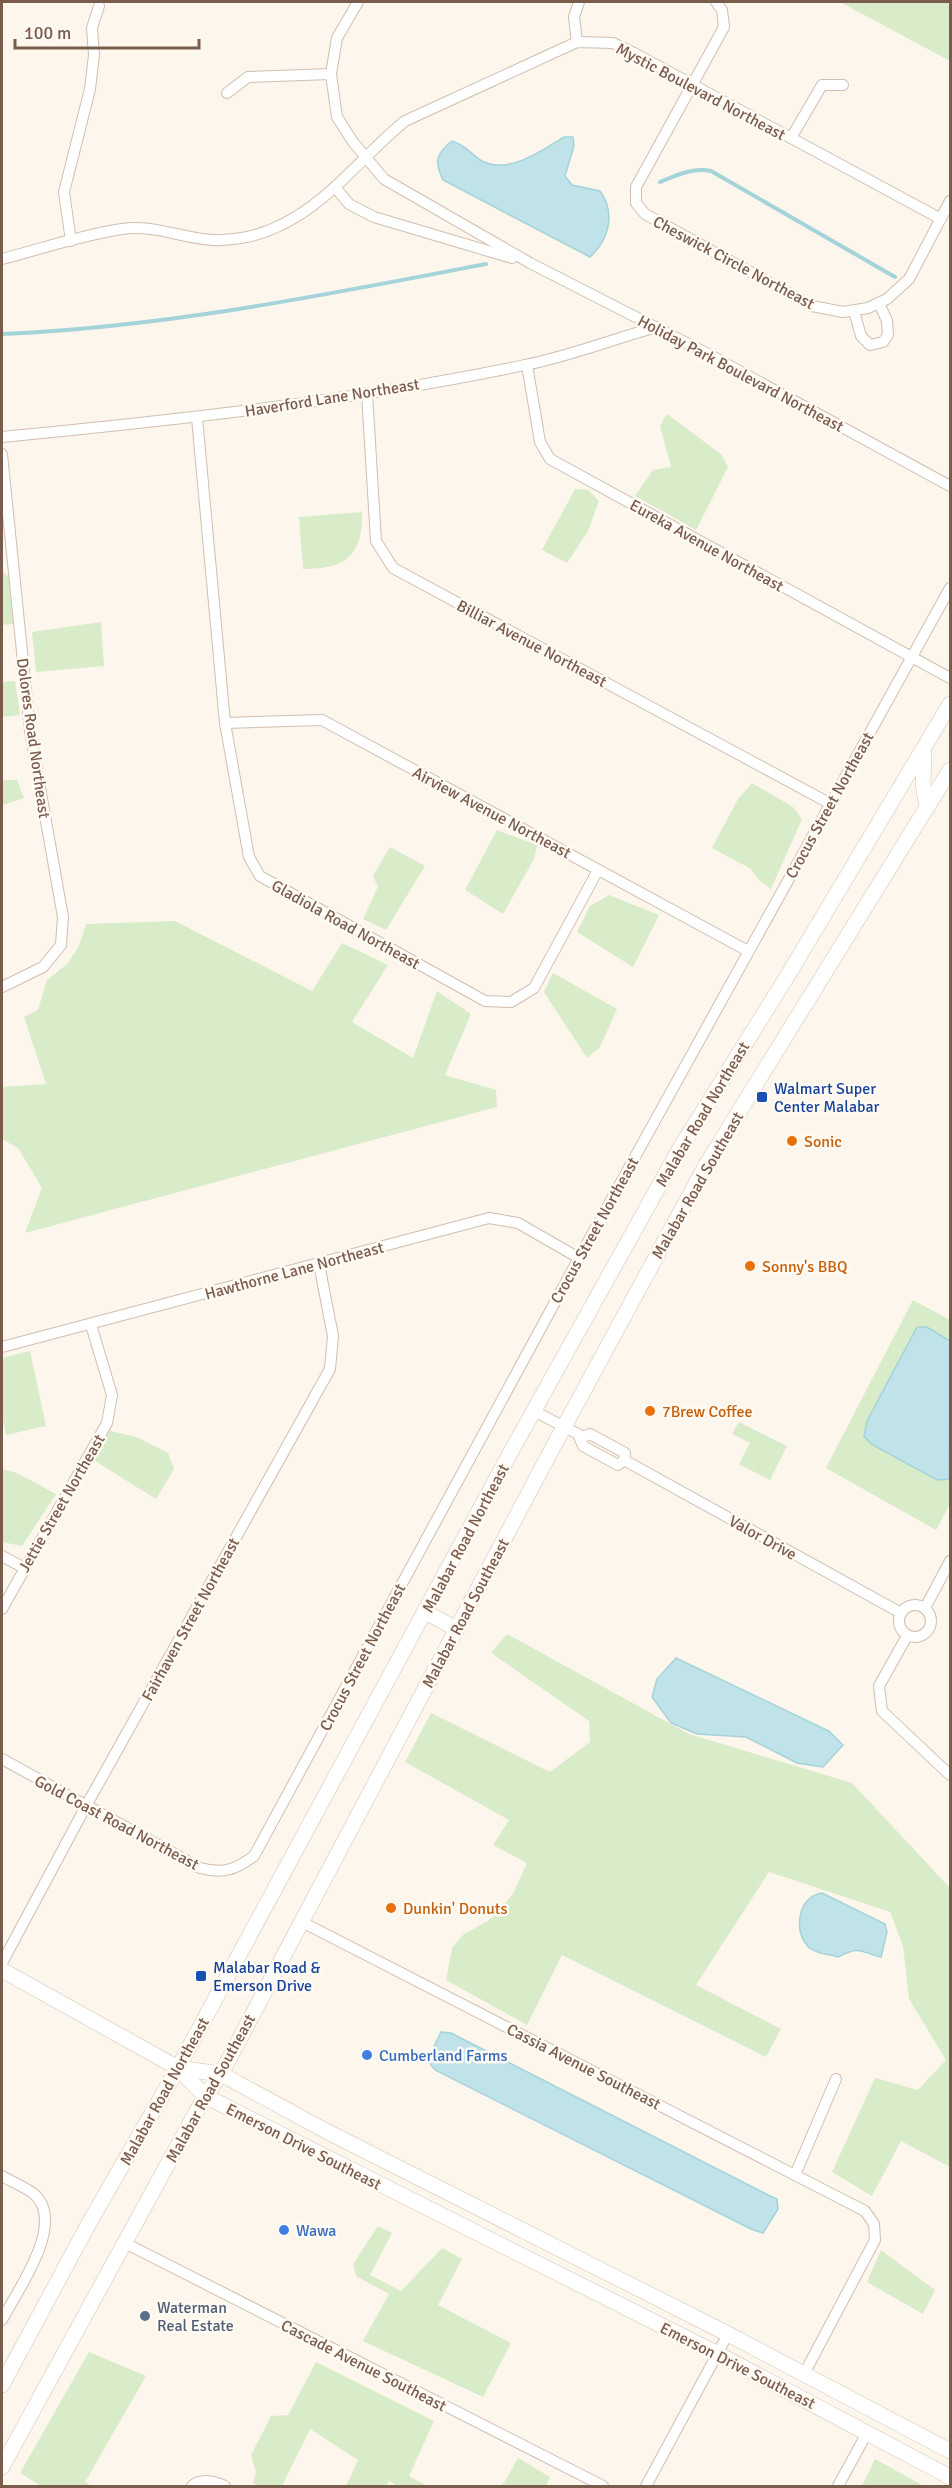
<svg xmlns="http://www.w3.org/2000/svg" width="952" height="2488" font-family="Signika,sans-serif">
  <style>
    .green { fill: #d8ecc9 }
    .water { fill: #bfe3e8; stroke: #a5d3da; stroke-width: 1.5 }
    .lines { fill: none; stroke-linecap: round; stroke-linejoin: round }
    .stream { stroke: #a5d3da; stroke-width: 4 }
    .street-casing { stroke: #d1beb0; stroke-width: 12 }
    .secondary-casing { stroke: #d6c0b0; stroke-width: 16 }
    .street { stroke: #fff; stroke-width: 10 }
    .secondary { stroke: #fff; stroke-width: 15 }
    .transit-dot { fill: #1a4fb4; stroke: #fffaf3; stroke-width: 2 }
    .food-dot { fill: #e8710a; stroke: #fffaf3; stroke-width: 2 }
    .shop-dot { fill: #3f7fe0; stroke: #fffaf3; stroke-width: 2 }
    .service-dot { fill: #5c6f8a; stroke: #fffaf3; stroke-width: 2 }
    .labels { text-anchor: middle; stroke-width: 5; stroke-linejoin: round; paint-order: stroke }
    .street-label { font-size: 16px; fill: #7a5c4d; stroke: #fffaf3 }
    .transit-label { font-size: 16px; fill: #164399; stroke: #fffaf3; text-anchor: start }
    .food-label { font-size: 16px; fill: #c56008; stroke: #fffaf3; text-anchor: start }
    .shop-label { font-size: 16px; fill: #366cbe; stroke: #fffaf3; text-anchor: start }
    .service-label { font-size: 16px; fill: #4e5e75; stroke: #fffaf3; text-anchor: start }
  </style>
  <rect width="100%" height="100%" fill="#fdf6ec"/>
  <g class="green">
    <polygon points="840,2 950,2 950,61"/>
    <polygon points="667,414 722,455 728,467 696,530 635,496 653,470 671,467 660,426"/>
    <polygon points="575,489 588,490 599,501 588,531 567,563 542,550"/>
    <path d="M 362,512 C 363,555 346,569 303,569 L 299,517 Z"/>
    <polygon points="2,571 9,577 13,624 2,625"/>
    <polygon points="101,622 104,666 36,672 32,632"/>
    <polygon points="15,681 20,715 2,717 2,682"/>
    <polygon points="2,780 17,780 24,798 2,805"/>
    <polygon points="752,783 793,807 802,819 771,889 759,880 751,869 712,848 738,799"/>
    <polygon points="497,830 537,845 534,859 503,914 465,890"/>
    <polygon points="390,847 425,866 386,930 363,919 378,887 373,876"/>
    <polygon points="609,895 659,915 633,967 577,932 590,906"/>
    <polygon points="175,921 312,991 342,943 388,965 352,1022 413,1058 437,991 471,1014 445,1075 496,1090 497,1107 25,1233 42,1188 18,1148 2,1139 2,1087 46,1084 24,1017 38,1010 47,980 67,964 79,946 86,924"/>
    <polygon points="553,973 617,1009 600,1047 587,1058 544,992"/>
    <polygon points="913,1300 950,1320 950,1341 927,1327 864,1436 871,1444 937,1480 949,1479 950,1476 950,1504 936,1530 826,1468"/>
    <polygon points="30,1351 46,1426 6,1435 2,1415 2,1358"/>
    <polygon points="739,1422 787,1446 770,1480 739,1464 750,1443 732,1434"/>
    <polygon points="107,1430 136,1437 168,1453 174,1469 156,1499 92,1459"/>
    <polygon points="2,1469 17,1473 56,1494 22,1546 2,1542"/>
    <polygon points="507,1634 689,1734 852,1783 950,1888 950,2167 901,2141 872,2196 832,2172 875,2078 918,2090 946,2060 909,1999 903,1946 890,1912 769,1872 696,1985 781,2029 766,2057 562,1955 527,2025 446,1980 452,1948 464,1934 488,1921 513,1894 527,1863 493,1845 509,1820 405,1762 431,1713 550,1772 590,1742 589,1721 491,1653"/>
    <polygon points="378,2226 392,2233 370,2275 401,2291 442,2248 462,2259 438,2305 511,2343 483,2397 363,2341 389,2294 356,2276 353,2264"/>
    <polygon points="881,2250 935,2290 923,2314 867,2282"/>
    <polygon points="89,2352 146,2376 85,2482 92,2486 41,2486 20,2473"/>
    <polygon points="316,2362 434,2421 409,2476 427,2486 397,2486 389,2481 386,2486 346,2486 358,2460 310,2429 282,2486 258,2486 253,2483 256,2472 251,2455 271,2416 288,2415"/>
    <polygon points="518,2458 550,2477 546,2486 502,2486"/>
    <polygon points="875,2459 924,2486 862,2486"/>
  </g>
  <g class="water">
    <path d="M 564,137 L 573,137 L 574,146 L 565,176 L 572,185 L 600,191 C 616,213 609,240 590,257 L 443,180 C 434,161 436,154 452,141 C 466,145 470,154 482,161 C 508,175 543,150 564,137 Z"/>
    <polygon points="917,1327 927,1327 950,1341 949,1479 937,1480 871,1444 864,1436 867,1421"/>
    <polygon points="676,1658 829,1731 843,1745 823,1767 797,1763 746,1737 697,1734 671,1723 652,1697 657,1679"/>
    <path d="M 822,1893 L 885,1924 L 887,1932 L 881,1957 C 858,1952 862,1945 838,1957 C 829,1954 818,1954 811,1949 C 792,1935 797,1896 822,1893 Z"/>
    <polygon points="441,2032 451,2033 768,2195 777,2199 778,2209 763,2233 751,2229 435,2070 431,2065 430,2055"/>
  </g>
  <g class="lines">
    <g class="stream">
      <path d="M 660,182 C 677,175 693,167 711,171 L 895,277"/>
      <path d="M 2,334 C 165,327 325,295 486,264"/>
    </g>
    <g class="street-casing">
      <g id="street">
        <polyline points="358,2 337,38 331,74 337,117 353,142 384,179 530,263 710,355 950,486"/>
        <polyline points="716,2 722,10 724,27 636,187 636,203 645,214 812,306 843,312 868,308 887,299 909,279 950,201"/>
        <polyline points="577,42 574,17 579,2"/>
        <polyline points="227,93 248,77 331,74"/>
        <polyline points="791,138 822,85 843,85"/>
        <polyline points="335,187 349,204 374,217 512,258"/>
        <polyline points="71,241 64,192 90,89 94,55 92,28 99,6"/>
        <path d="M 2,259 C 41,249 81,235 122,229 C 152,224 182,238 212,240 C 234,241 259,236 279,226 C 329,203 363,155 405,121 L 577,42 L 613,43 L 634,53 L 941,219"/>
        <polyline points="854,311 861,336 870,345 883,342 888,335 887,321 879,303"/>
        <polyline points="527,365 540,442 550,459 950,678"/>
        <polyline points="367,393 376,541 393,568 829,803"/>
        <polyline points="197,418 225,723 249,857 260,876 485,1001 511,1002 534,988 598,870"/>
        <path d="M 2,437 C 177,420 353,401 525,365 C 570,356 613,339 657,327"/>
        <polyline points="2,454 30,731 63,917 61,945 43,967 2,987"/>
        <polyline points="225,723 322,720 748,951"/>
        <polyline points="2,1347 489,1218 518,1223 579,1258"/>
        <polyline points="534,1411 578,1434 583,1446 618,1465 624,1460"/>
        <polyline points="582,1437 590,1434 625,1453 624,1460"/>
        <polyline points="624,1460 901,1613"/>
        <polyline points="2,1556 24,1568"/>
        <circle cx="915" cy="1621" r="16"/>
        <polyline points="925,1608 950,1561"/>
        <polyline points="2,1609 107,1423 112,1395 91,1325"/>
        <polyline points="907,1636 879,1686 882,1711 950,1775"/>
        <path d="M 2,1759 L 200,1868 C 223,1874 235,1870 254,1856 L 579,1258 L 950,588"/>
        <polyline points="302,1922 865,2211 874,2224 875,2240 804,2374"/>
        <polyline points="2,1963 86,1806 330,1369 333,1336 319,1264"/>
        <polyline points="795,2175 836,2079"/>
        <path d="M 2,2176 C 12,2182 25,2187 34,2194 C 67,2223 17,2291 2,2320"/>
        <polyline points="125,2243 603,2486"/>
        <path d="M 192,2486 C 201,2478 215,2481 225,2486"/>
        <polyline points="646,2486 728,2334"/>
        <polyline points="838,2486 867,2433"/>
      </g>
    </g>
    <g class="secondary-casing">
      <g id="secondary">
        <polyline points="924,754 923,784 927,808"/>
        <polyline points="425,1612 457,1629"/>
        <polyline points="2,1970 178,2068 205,2096 718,2354 950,2477"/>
        <polyline points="178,2068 221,2074 326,2131 728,2334 950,2451"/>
        <polyline points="2,2385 88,2225 178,2068 507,1459 679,1150 788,975 950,704"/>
        <polyline points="2,2467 205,2096 221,2074 552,1449 706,1165 950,770"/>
      </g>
    </g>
    <use href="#street" class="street"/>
    <use href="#secondary" class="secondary"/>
  </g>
  <g class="transit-dot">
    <rect x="756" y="1091" width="12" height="12" rx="3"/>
    <rect x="195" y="1970" width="12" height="12" rx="3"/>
  </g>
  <g class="food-dot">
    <circle cx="792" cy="1141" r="6"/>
    <circle cx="750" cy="1266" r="6"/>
    <circle cx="650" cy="1411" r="6"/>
    <circle cx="391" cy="1908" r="6"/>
  </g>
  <g class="shop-dot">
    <circle cx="367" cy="2055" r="6"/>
    <circle cx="284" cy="2230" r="6"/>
  </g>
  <circle class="service-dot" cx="145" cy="2316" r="6"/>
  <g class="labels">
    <g class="street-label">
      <text transform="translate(701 91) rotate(28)" y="6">Mystic Boulevard Northeast</text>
      <text transform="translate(734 262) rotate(28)" y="6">Cheswick Circle Northeast</text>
      <text transform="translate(741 373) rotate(28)" y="6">Holiday Park Boulevard Northeast</text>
      <text transform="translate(332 397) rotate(-9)" y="6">Haverford Lane Northeast</text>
      <text transform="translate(707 545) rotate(29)" y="6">Eureka Avenue Northeast</text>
      <text transform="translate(532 643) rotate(28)" y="6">Billiar Avenue Northeast</text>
      <text transform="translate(34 738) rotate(82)" y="6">Dolores Road Northeast</text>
      <text transform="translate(829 805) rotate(-61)" y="6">Crocus Street Northeast</text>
      <text transform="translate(492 812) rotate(28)" y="6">Airview Avenue Northeast</text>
      <text transform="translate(346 924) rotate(29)" y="6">Gladiola Road Northeast</text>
      <text transform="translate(702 1114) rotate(-59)" y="6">Malabar Road Northeast</text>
      <text transform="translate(697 1185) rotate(-60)" y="6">Malabar Road Southeast</text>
      <text transform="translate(594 1230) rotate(-61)" y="6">Crocus Street Northeast</text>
      <text transform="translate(294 1270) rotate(-15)" y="6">Hawthorne Lane Northeast</text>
      <text transform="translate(61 1503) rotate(-60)" y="6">Jettie Street Northeast</text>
      <text transform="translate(763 1537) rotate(29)" y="6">Valor Drive</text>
      <text transform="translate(465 1538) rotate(-62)" y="6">Malabar Road Northeast</text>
      <text transform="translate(465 1613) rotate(-62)" y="6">Malabar Road Southeast</text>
      <text transform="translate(190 1619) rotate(-61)" y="6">Fairhaven Street Northeast</text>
      <text transform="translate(362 1657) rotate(-62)" y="6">Crocus Street Northeast</text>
      <text transform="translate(117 1822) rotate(28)" y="6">Gold Coast Road Northeast</text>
      <text transform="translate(584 2066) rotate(27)" y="6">Cassia Avenue Southeast</text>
      <text transform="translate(210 2088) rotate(-61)" y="6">Malabar Road Southeast</text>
      <text transform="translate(164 2091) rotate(-61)" y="6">Malabar Road Northeast</text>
      <text transform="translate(304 2146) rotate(27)" y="6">Emerson Drive Southeast</text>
      <text transform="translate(364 2365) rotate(27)" y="6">Cascade Avenue Southeast</text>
      <text transform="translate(738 2365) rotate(27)" y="6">Emerson Drive Southeast</text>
    </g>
    <g class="transit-label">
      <text x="774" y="1094">Walmart Super<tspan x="774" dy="18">Center Malabar</tspan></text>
      <text x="213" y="1973">Malabar Road &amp;<tspan x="213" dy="18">Emerson Drive</tspan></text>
    </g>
    <g class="food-label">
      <text x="804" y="1147">Sonic</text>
      <text x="762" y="1272">Sonny's BBQ</text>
      <text x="662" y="1417">7Brew Coffee</text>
      <text x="403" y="1914">Dunkin' Donuts</text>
    </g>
    <g class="shop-label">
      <text x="379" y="2061">Cumberland Farms</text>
      <text x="296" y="2236">Wawa</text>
    </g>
    <g class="service-label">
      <text x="157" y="2313">Waterman<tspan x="157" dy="18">Real Estate</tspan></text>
    </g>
  </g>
  <rect width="952" height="2488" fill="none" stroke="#7a5c4d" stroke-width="6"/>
  <path d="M15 39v9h184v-9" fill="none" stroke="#7a5c4d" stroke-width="3"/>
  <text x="24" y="39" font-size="18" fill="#7a5c4d" stroke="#fffaf3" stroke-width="4.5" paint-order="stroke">100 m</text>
</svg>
